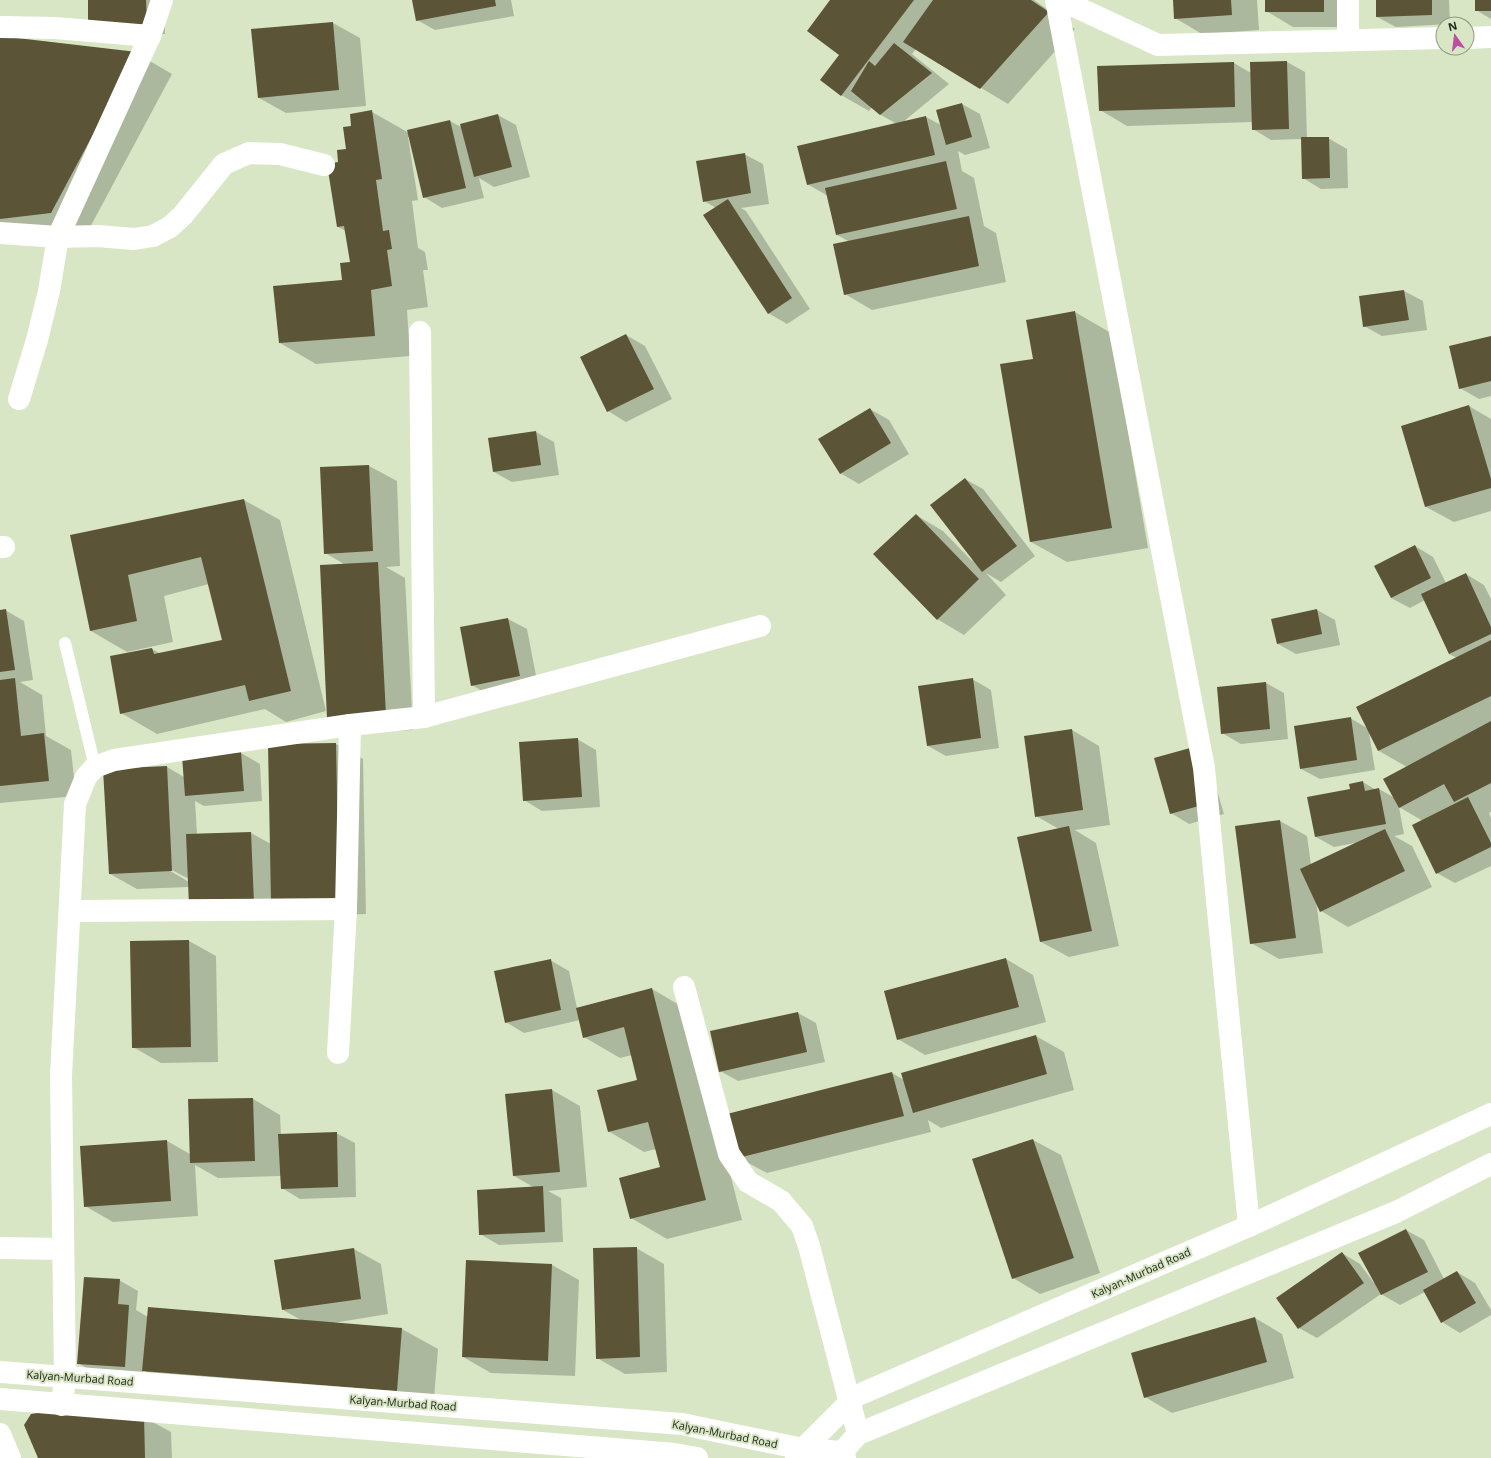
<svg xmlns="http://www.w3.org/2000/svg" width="1491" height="1458" font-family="'Open Sans',sans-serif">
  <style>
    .shadow { fill: #0003; fill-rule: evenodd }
    .building { fill: #5b5436 }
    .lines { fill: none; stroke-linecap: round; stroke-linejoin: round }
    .service { stroke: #fff; stroke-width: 12 }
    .minor { stroke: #fff; stroke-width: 22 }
    .tertiary { stroke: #fff; stroke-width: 22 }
    .primary { stroke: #fff; stroke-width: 22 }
    .labels { text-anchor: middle; stroke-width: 4; stroke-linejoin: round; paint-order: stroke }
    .street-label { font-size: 11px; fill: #22271b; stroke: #d8e6c5 }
  </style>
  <rect width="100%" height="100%" fill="#d8e6c5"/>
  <g class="shadow">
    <polygon points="89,0 164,0 165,34 108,35"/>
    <polygon points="413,0 511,0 514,16 435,30 417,20"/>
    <polygon points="832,0 1034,0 1075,29 1008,104 916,49 912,54 949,84 903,122 926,117 941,125 962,104 980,114 990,148 965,155 958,151 962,171 974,178 984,226 996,233 1006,282 872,310 845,294 850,242 837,235 828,196 807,184 897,124 881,115 872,107 869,111 841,95 841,55"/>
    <polygon points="1174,0 1257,0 1259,30 1202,34 1175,18"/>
    <polygon points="1266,0 1351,0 1351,27 1293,27 1266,11"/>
    <polygon points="1377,0 1449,0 1450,24 1396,27 1377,17"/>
    <polygon points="1476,0 1491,0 1491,19 1476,10"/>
    <polygon points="333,23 360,38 366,106 286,113 259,98"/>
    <polygon points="0,37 136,53 172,74 87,233 0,239"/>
    <polygon points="1287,62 1305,72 1307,138 1328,138 1347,149 1348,188 1321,189 1303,178 1302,139 1271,140 1253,129 1253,122 1127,126 1100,110 1234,63 1251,73"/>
    <polygon points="372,112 409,133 450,121 463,128 498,115 516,125 530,177 494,187 479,178 484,198 442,208 424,197 410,137 408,137 418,200 412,201 418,248 425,252 428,270 423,270 428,307 407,310 410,356 316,364 280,343 343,281 351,263 346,231 338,227 340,163 347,150 353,127"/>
    <polygon points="744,154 763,164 769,204 741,208 746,211 810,309 787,324 768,313 716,208 704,201"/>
    <polygon points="1404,291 1423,301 1427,330 1382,336 1364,326 1360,297"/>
    <polygon points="1075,312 1111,333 1148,548 1067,562 1031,542 1034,359"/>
    <polygon points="626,335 645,346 672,399 626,422 608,411"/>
    <polygon points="1491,337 1491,396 1479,399 1460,388"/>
    <polygon points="1469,406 1491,419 1491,511 1454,522 1426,507"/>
    <polygon points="870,409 889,420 909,454 859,484 840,473"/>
    <polygon points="536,432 554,442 559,475 512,482 494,472"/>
    <polygon points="369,466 397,481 400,566 386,567 405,578 413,730 355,733 344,564 325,553 321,468"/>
    <polygon points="965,479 983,489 1035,556 1001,582 986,573 1006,595 964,635 937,619 916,515 943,531 972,561 973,560"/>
    <polygon points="244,500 280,520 326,711 286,722 265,709 157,734 121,713 152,649 161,654 223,641 209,584 164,596 173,642 127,652 91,631 71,536"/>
    <polygon points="1415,546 1433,557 1446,583 1466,574 1484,585 1491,599 1491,812 1489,813 1491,818 1491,866 1455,883 1437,873 1423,821 1399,807 1404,834 1394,836 1412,846 1432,887 1348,927 1321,911 1316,901 1323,953 1279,959 1251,943 1280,821 1307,836 1311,865 1355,843 1334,847 1316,837 1352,790 1363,782 1376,790 1379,789 1395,798 1407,767 1379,751 1369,733 1375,770 1320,779 1301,769 1350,718 1367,728 1457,658 1449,654 1425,600 1410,608 1391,598"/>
    <polygon points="5,610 24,621 33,680 20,682 42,695 46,736 71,750 76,796 0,803 0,611"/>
    <polygon points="1317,610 1335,620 1340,645 1296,654 1278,644"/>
    <polygon points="508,619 527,629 538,686 490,696 472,685 461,628"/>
    <polygon points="972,679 991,690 999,748 946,756 928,746"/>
    <polygon points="1266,683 1284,693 1288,739 1241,744 1222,733"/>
    <polygon points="1072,730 1099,746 1110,825 1075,830 1096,843 1119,946 1069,957 1041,942 1059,829 1036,816"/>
    <polygon points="577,739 596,750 600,807 542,811 524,800"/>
    <path d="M 336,744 L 363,759 L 366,914 L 299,916 L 281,919 L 217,921 L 190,905 L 189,887 L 137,889 L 110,874 L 167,767 L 184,777 L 183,757 L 241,753 L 260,764 L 262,801 L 204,806 L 195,801 L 197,834 L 251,833 L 271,844 ZM 168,868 L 189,879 L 189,882 L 167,869 Z"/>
    <polygon points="1208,760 1224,814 1189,824 1171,813"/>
    <polygon points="189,941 216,956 218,1062 161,1063 133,1047"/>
    <polygon points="1006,959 1033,975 1046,1022 925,1055 898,1039"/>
    <polygon points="550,960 569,971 577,1008 652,989 688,1010 742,1220 667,1239 631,1218 661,1168 656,1149 644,1152 608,1131 638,1081 632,1055 620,1058 584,1037 580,1020 524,1033 506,1022"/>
    <polygon points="798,1013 816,1023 825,1062 738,1081 720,1071"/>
    <polygon points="1036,1036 1064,1052 1074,1090 941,1128 928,1120 931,1132 767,1173 739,1158 728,1115 892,1073 904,1080"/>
    <polygon points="552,1090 580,1106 587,1187 548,1191 561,1198 563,1242 499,1245 480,1234 535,1188 514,1176 506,1095"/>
    <polygon points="253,1099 280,1115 281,1135 336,1133 355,1143 356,1197 300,1199 282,1188 281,1176 218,1178 195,1165 198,1216 113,1222 85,1206 167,1141 190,1154"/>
    <polygon points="1033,1140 1061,1155 1100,1273 1040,1294 1013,1278 973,1160"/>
    <polygon points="1406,1230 1424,1240 1444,1279 1457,1272 1475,1283 1491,1310 1491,1315 1460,1333 1442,1322 1425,1292 1400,1305 1381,1294 1317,1338 1299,1328 1342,1253 1360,1264 1374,1283"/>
    <polygon points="636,1248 664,1264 667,1372 625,1374 597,1358"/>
    <polygon points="354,1249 381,1264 388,1314 333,1323 402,1329 438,1349 433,1411 179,1391 143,1370 143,1377 97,1374 78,1363 119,1280 138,1291 136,1310 148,1317 301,1320 283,1310"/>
    <polygon points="552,1265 579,1280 575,1376 491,1373 463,1357"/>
    <polygon points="1255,1318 1282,1334 1294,1378 1172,1413 1145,1397"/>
    <polygon points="143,1417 171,1432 172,1458 39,1458"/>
  </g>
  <g class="building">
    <polygon points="88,0 146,0 147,24 88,25"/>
    <polygon points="412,0 495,0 496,6 416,21"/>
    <polygon points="830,0 914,0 841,96 820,80 839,55 807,31"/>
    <polygon points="933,0 1031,0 1049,12 980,89 903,42"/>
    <polygon points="1173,0 1231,0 1232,15 1174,19"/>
    <rect x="1265" y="0" width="59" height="12"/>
    <polygon points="1376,0 1432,0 1432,15 1376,17"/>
    <rect x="1475" y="0" width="16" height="11"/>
    <polygon points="333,22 339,90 258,98 251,29"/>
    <polygon points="0,36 137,52 51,213 0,219"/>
    <polygon points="894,43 932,73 880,115 851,91 869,61 875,66"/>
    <polygon points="1287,61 1289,129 1252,130 1250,62"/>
    <polygon points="1234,62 1235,107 1099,111 1097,66"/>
    <polygon points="962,103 972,137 946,145 936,110"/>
    <polygon points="372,110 382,179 376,180 383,231 389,230 392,249 387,250 392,286 371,290 375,336 279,343 273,286 342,280 340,263 350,262 344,226 337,227 327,164 338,162 337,150 346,149 343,127 351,126 350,114"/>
    <polygon points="498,114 512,167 474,177 460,124"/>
    <polygon points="926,116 935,155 807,185 797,146"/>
    <polygon points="450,120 466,188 423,198 407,130"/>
    <polygon points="1301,137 1329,137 1330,178 1302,179"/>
    <polygon points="745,153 751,193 703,202 696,161"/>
    <polygon points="946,161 957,209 836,235 825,188"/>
    <polygon points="728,199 792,298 768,314 703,215"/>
    <polygon points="969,216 979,266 844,295 833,244"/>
    <polygon points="1404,290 1409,320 1363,327 1359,296"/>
    <polygon points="1075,311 1112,528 1030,542 1000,364 1033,359 1026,320"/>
    <polygon points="626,334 654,389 607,412 580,357"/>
    <polygon points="1491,336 1491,381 1459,389 1449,346"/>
    <polygon points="1469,405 1491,479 1491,488 1425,507 1401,426"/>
    <polygon points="870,408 891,443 840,474 818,439"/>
    <polygon points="536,431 541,465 493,472 488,438"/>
    <polygon points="369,465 373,551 324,554 320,467"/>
    <polygon points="965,478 1017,546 982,572 930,505"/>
    <polygon points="244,499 291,691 249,701 245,685 120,714 110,656 152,648 154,654 222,640 201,557 128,575 137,621 90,631 70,535"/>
    <polygon points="916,514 979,579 937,620 873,554"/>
    <polygon points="1415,545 1431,578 1391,598 1374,566"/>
    <polygon points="378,562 386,715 327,718 320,565"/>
    <polygon points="1466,573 1491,627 1491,634 1449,654 1421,594"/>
    <polygon points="6,609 15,670 0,672 0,610"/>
    <polygon points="1317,609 1322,634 1277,644 1271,619"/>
    <polygon points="508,618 520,676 471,686 460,627"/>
    <polygon points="1491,640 1491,696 1378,751 1356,707"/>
    <polygon points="15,678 21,736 44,733 49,781 0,786 0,680"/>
    <polygon points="973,678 981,738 927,746 918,686"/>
    <polygon points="1266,682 1270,729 1221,734 1217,687"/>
    <polygon points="1351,717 1357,760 1300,769 1294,726"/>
    <polygon points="1491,721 1491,783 1454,802 1444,784 1399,808 1383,779"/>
    <polygon points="1072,729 1083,810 1035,817 1024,736"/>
    <polygon points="578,738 582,797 523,801 519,742"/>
    <polygon points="336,743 339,899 271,901 268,744"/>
    <polygon points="1190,748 1206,804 1170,814 1154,758"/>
    <polygon points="241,752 244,791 185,796 182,756"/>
    <polygon points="167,766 172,871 109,874 103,769"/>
    <polygon points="1363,781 1365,791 1379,788 1386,824 1315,837 1307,797 1350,789 1349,784"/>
    <polygon points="1468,797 1491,843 1491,847 1436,874 1412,825"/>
    <polygon points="1280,820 1296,938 1250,944 1235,826"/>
    <polygon points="1069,826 1092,931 1040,942 1017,837"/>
    <polygon points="1385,829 1405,871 1320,912 1300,869"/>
    <polygon points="251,832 254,904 189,906 186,834"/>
    <polygon points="189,940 191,1047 132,1048 130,941"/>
    <polygon points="1006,958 1019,1007 897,1040 884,991"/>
    <polygon points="551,959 561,1010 505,1023 494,971"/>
    <polygon points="652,988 706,1200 630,1219 619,1178 660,1167 648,1122 608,1132 597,1090 637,1080 624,1027 583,1038 576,1008"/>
    <polygon points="798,1012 807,1052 719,1072 710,1031"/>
    <polygon points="1036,1035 1047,1074 913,1113 901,1073"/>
    <polygon points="892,1072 904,1116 738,1158 727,1114"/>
    <polygon points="552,1089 560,1172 513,1176 505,1094"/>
    <polygon points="253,1098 255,1161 190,1163 188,1099"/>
    <polygon points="337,1132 338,1187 281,1189 278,1134"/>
    <polygon points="1033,1139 1074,1258 1012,1279 972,1159"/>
    <polygon points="167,1140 171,1201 84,1207 80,1146"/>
    <polygon points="543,1186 545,1232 479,1235 477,1190"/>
    <polygon points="1406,1229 1428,1272 1381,1295 1358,1253"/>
    <polygon points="637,1247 640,1357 596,1359 593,1248"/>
    <polygon points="354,1248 361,1299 282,1310 274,1260"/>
    <polygon points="1342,1252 1364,1283 1298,1329 1276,1298"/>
    <polygon points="466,1260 552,1264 548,1361 462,1357"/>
    <polygon points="1457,1271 1476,1303 1441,1323 1423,1290"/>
    <polygon points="84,1277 120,1279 118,1304 129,1305 125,1367 77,1364"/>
    <polygon points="148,1307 402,1328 397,1391 142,1371"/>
    <polygon points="1255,1317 1267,1362 1144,1398 1131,1353"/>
    <polygon points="50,1411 144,1416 145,1458 38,1458 24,1425 31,1414"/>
  </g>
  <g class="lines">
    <polyline class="service" points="65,643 95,767"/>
    <g class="minor">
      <polyline points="1056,0 1204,768 1249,1226"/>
      <polyline points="1061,0 1158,45 1443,38"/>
      <polyline points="0,27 55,28 150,36"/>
      <polyline points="1467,38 1491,37"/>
      <polyline points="1348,40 1348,0"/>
      <polyline points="0,233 58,237 98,236 134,239 153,236 170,227 183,215 224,164 249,153 280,154 324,165"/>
      <polyline points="420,332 424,717"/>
      <polyline points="19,399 37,340 49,291 58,237 150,36 162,0"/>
      <polyline points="0,547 4,547"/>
      <polyline points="70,911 346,909"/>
      <polyline points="684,987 729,1154 748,1182 781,1201 802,1226 809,1246 858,1434"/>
      <polyline points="338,1053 346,909 350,725"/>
      <polyline points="0,1248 63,1249"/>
      <polyline points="62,1405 65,1377 61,1076 75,804 86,777 95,767 114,760 350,725 424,717 760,626"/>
    </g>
    <polyline class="tertiary" points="0,1434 10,1458"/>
    <g class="primary">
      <polyline points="0,1372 682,1424 803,1449 842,1452 845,1458"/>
      <polyline points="0,1399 675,1454 697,1458"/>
      <polyline points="796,1456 856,1396 1249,1226 1491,1114"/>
      <polyline points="837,1458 858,1434 1396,1212 1491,1164"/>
    </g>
  </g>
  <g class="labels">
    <g class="street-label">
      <text transform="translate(1141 1273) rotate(-24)" y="4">Kalyan-Murbad Road</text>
      <text transform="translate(80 1378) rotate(4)" y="4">Kalyan-Murbad Road</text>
      <text transform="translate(403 1403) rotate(4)" y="4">Kalyan-Murbad Road</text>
      <text transform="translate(725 1434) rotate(11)" y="4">Kalyan-Murbad Road</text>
    </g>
  </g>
  <g transform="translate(1455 36) rotate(346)"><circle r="19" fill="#d8e6c5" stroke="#8f9a81"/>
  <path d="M0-3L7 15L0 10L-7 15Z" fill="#bf4ca5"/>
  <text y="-6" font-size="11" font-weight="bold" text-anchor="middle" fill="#22271b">N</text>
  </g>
</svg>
